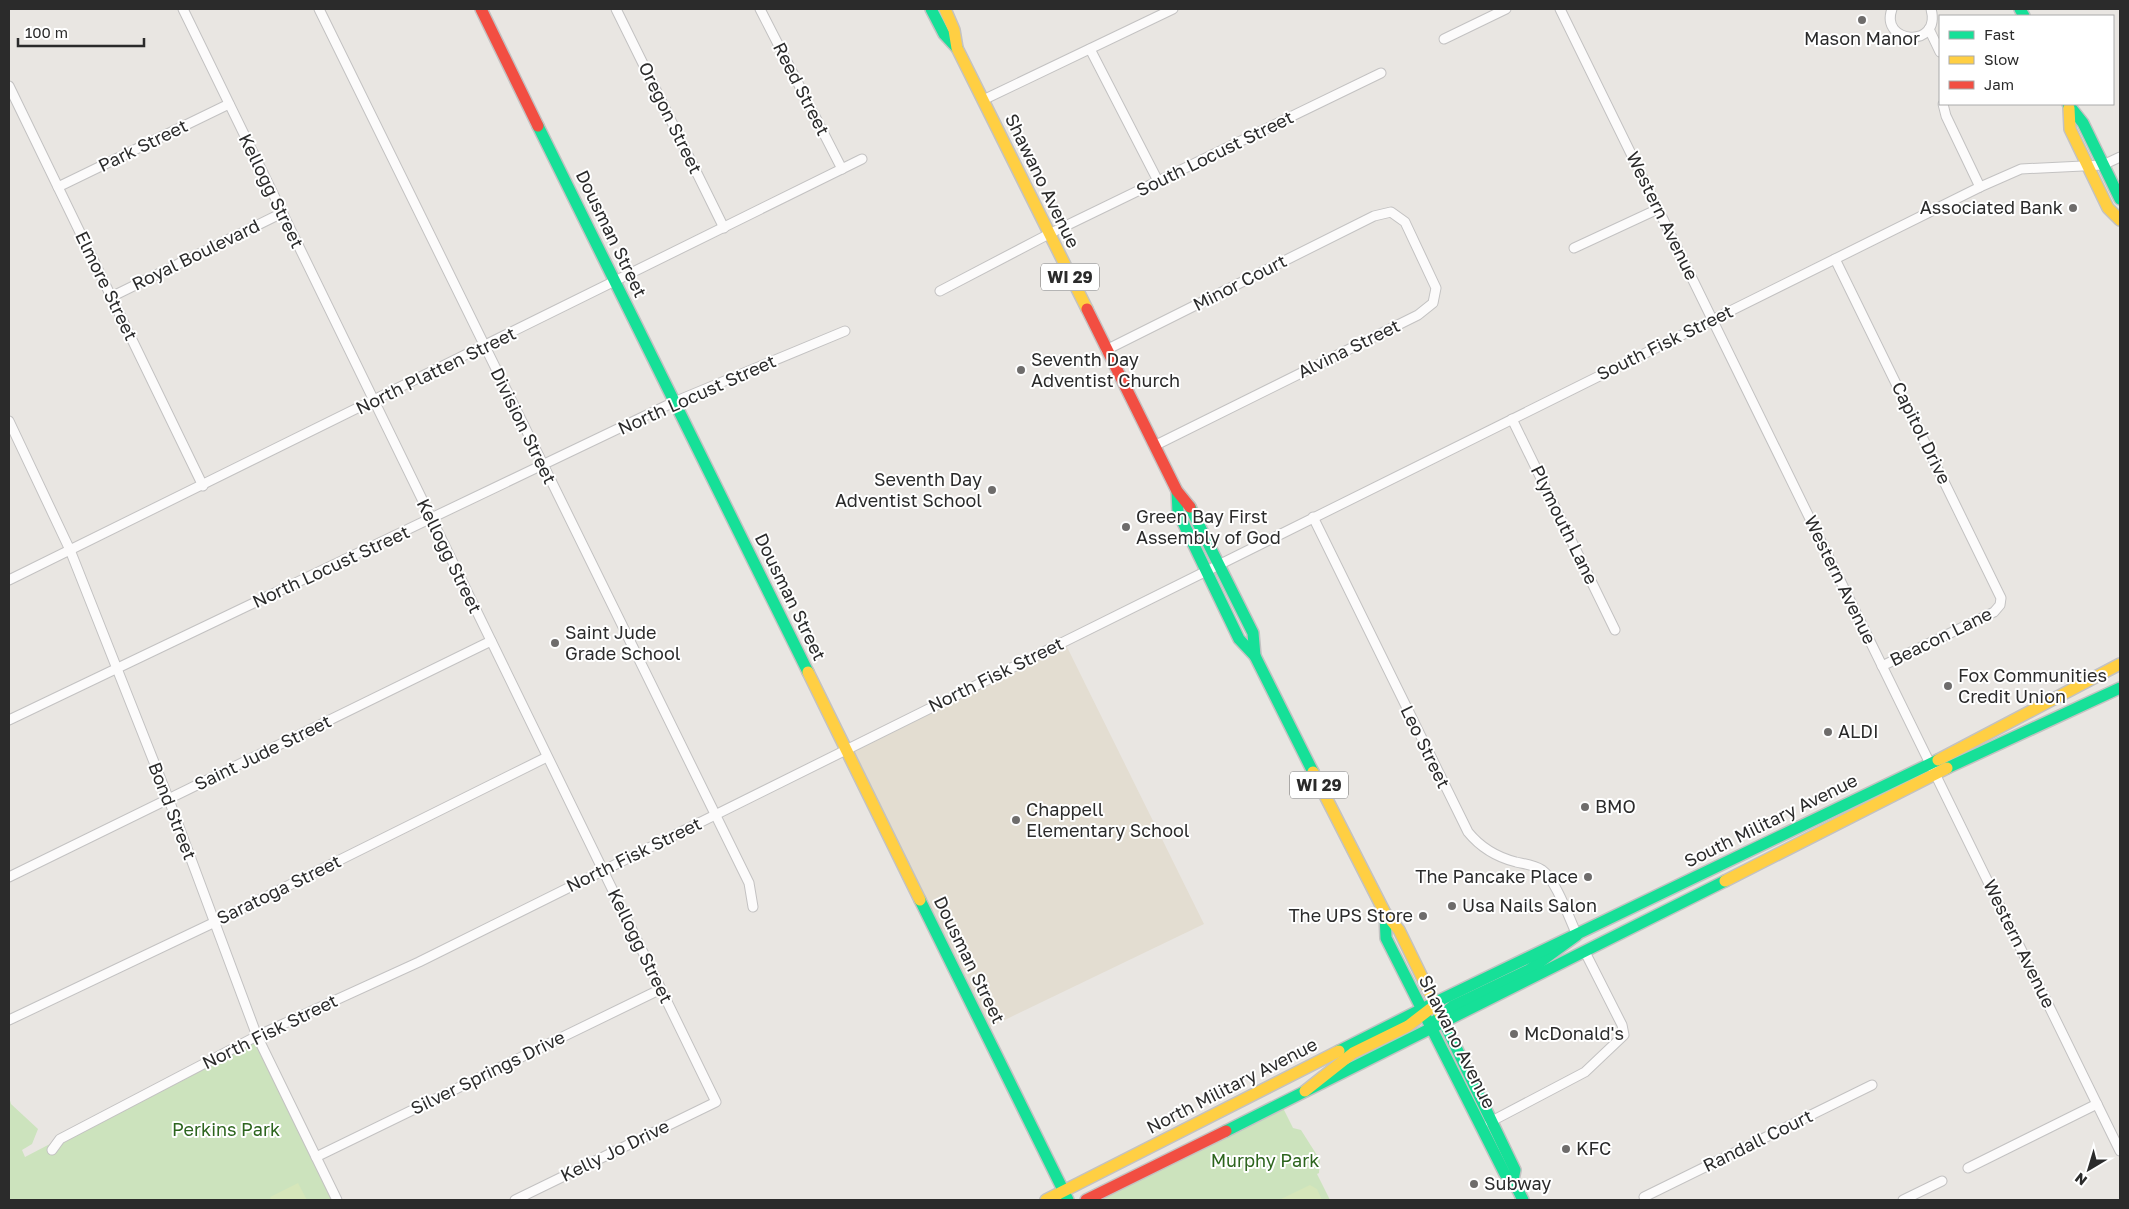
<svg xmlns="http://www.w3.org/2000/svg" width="2129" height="1209" font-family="'Golos Text',sans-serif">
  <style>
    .education { fill: #e3ddd1 }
    .green { fill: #cce3bd }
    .pitch { fill: #d6e6ba }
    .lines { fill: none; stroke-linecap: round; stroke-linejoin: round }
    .street-casing { stroke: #c3c2c2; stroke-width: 11 }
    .fast-casing { stroke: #c3c2c2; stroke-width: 14 }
    .slow-casing { stroke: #c3c2c2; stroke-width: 14 }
    .jam-casing { stroke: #c3c2c2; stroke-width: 14 }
    .street { stroke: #fcfbfb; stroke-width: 9 }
    .fast { stroke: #16e098; stroke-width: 11 }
    .slow { stroke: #ffcf43; stroke-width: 11 }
    .jam { stroke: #f24e42; stroke-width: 11 }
    .poi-dot { fill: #6e6c6b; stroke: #fff; stroke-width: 2 }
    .labels { text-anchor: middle; stroke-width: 4; stroke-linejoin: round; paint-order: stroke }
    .shield { fill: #fff; stroke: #6b6b6b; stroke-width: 1 }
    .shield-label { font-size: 16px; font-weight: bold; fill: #2b2b2b }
    .poi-label { font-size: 18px; fill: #2b2b2b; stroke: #fff; text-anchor: start }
    .street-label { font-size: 18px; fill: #2b2b2b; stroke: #fff }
    .park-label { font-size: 18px; fill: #2d651e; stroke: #fff }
  </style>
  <rect width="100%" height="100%" fill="#e9e6e2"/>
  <polygon class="education" points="1064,641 1204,924 984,1030 846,750"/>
  <g class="green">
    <polygon points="257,1036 337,1200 9,1200 9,1097 11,1104 38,1129 32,1144 22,1150 25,1157"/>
    <polygon points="1283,1108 1293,1128 1301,1130 1320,1160 1319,1173 1317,1174 1330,1200 1098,1200"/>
  </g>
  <g class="pitch">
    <polygon points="298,1183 307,1200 271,1200 270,1197"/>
    <polygon points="1310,1185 1317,1189 1322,1200 1279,1200"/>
  </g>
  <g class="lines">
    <g class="street-casing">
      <g id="street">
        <polyline points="183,9 716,1102 515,1200"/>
        <polyline points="319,9 749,883 753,907"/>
        <polyline points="616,9 724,228"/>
        <polyline points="760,9 842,169"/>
        <polyline points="1560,9 2120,1151"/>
        <path d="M 1892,9 C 1879,44 1942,49 1931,9"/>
        <polyline points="1929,29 1940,52"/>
        <polyline points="1444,39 1506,9"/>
        <polyline points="1090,49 1158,181"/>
        <polyline points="9,86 203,486"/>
        <polyline points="983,100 1173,9"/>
        <polyline points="1943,104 1946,116 1980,187"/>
        <polyline points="58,187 229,104"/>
        <polyline points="1574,248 1658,209"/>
        <polyline points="1835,259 2001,598 2000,605 1994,612 1882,666"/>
        <polyline points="940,291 1049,234 1381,73"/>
        <polyline points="111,297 282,213"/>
        <polyline points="1106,350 1374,216 1391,212 1405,222 1436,288 1433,303 1418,315 1154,446"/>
        <polyline points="1512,419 1615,630"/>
        <polyline points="9,421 70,550 169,800 257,1036 337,1200"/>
        <path d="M 1313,517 L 1468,832 C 1481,848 1496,857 1516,862 C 1525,864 1534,865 1542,870 C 1556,880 1569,918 1577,935"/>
        <polyline points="9,580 862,159"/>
        <polyline points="9,720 674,402 845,331"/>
        <polyline points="9,877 491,641"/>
        <polyline points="9,1020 213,923 547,757"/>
        <polyline points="1490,1122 1585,1072 1624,1035 1622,1025 1585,952"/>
        <polyline points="52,1150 60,1139 257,1036 419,962 1980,187 2021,169 2103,165 2120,157"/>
        <polyline points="316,1157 661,989"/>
        <polyline points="1968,1168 2097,1104"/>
        <polyline points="1646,1200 1644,1197 1872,1085"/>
        <polyline points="1903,1200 1942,1181"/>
      </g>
    </g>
    <g class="fast-casing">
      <g id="fast">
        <polyline points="931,9 944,34 957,48"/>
        <polyline points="2020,9 2024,16"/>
        <polyline points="2068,104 2083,123 2120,199"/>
        <polyline points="538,126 808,672"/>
        <polyline points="1177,491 1178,512 1239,639 1255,656 1313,772"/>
        <polyline points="1190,507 1253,633 1255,656"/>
        <polyline points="1947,768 2120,688"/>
        <polyline points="920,900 1068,1200"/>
        <polyline points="1385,913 1386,938 1505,1174 1513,1180 1523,1200"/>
        <polyline points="1441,1016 1515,1170 1513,1180"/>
        <polyline points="1434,1022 1453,1006 1529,970 1577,935"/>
        <polyline points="1339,1051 1434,1003 1938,760"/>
        <polyline points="1226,1131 1725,881"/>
      </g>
    </g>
    <g class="slow-casing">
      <g id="slow">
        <polyline points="945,9 954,30 957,48 1087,309"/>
        <polyline points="2069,108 2070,129 2108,208 2120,220"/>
        <polyline points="808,672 920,900"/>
        <polyline points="1938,760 2120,664"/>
        <polyline points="1313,772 1385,913 1399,930 1441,1016"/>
        <polyline points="1725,881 1947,768"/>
        <polyline points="1305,1091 1353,1053 1408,1026 1430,1009"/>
        <polyline points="1046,1200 1339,1051"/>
      </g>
    </g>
    <g class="jam-casing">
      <g id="jam">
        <polyline points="481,9 538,126"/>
        <polyline points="1087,309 1177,491 1190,507"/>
        <polyline points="1086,1200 1226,1131"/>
      </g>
    </g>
    <use href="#street" class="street"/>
    <use href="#fast" class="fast"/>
    <use href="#slow" class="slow"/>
    <use href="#jam" class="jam"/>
  </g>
  <g class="poi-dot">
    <circle cx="1862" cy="20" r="5"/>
    <circle cx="2073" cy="208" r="5"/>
    <circle cx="1021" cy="370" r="5"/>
    <circle cx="992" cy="490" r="5"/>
    <circle cx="1126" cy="527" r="5"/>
    <circle cx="555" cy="643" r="5"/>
    <circle cx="1948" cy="686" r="5"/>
    <circle cx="1828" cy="732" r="5"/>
    <circle cx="1585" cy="807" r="5"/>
    <circle cx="1016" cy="820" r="5"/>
    <circle cx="1588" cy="877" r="5"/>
    <circle cx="1452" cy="906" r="5"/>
    <circle cx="1423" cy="916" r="5"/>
    <circle cx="1514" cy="1034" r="5"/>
    <circle cx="1566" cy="1149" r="5"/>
    <circle cx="1474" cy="1184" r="5"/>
  </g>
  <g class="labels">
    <g class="shield">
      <rect x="1041" y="263.5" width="58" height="27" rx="4"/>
      <rect x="1290" y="771.5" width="58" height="27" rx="4"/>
    </g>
    <g class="shield-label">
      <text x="1070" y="283">WI 29</text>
      <text x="1319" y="791">WI 29</text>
    </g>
    <g class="poi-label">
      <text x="1862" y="45" text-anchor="middle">Mason Manor</text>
      <text x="2063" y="214" text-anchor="end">Associated Bank</text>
      <text x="1031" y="366">Seventh Day<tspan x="1031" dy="21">Adventist Church</tspan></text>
      <text x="982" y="486" text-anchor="end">Seventh Day<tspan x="982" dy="21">Adventist School</tspan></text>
      <text x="1136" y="523">Green Bay First<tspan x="1136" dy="21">Assembly of God</tspan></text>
      <text x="565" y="639">Saint Jude<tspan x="565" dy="21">Grade School</tspan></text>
      <text x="1958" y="682">Fox Communities<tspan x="1958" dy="21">Credit Union</tspan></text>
      <text x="1838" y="738">ALDI</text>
      <text x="1595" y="813">BMO</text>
      <text x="1026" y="816">Chappell<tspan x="1026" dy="21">Elementary School</tspan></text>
      <text x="1578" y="883" text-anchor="end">The Pancake Place</text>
      <text x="1462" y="912">Usa Nails Salon</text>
      <text x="1413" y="922" text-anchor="end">The UPS Store</text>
      <text x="1524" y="1040">McDonald's</text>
      <text x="1576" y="1155">KFC</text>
      <text x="1484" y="1190">Subway</text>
    </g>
    <g class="street-label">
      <text transform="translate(801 89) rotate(63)" y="6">Reed Street</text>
      <text transform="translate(670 118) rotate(64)" y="6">Oregon Street</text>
      <text transform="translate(143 146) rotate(-26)" y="6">Park Street</text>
      <text transform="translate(1215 154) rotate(-26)" y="6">South Locust Street</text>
      <text transform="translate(1042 181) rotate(64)" y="6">Shawano Avenue</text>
      <text transform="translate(271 191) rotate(64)" y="6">Kellogg Street</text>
      <text transform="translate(1662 216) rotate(64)" y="6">Western Avenue</text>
      <text transform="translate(611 234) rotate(64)" y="6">Dousman Street</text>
      <text transform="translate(196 255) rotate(-26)" y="6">Royal Boulevard</text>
      <text transform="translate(1240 283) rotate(-27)" y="6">Minor Court</text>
      <text transform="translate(106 286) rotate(64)" y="6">Elmore Street</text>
      <text transform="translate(1665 343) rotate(-26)" y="6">South Fisk Street</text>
      <text transform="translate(1349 349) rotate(-26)" y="6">Alvina Street</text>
      <text transform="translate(436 371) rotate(-26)" y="6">North Platten Street</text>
      <text transform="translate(697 395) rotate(-24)" y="6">North Locust Street</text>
      <text transform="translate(523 426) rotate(64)" y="6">Division Street</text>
      <text transform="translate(1921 433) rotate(64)" y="6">Capitol Drive</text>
      <text transform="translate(1564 525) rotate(64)" y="6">Plymouth Lane</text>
      <text transform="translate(449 556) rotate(64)" y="6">Kellogg Street</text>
      <text transform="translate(331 567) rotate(-25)" y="6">North Locust Street</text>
      <text transform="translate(1840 580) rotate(64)" y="6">Western Avenue</text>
      <text transform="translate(790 597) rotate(64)" y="6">Dousman Street</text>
      <text transform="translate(1941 637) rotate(-26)" y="6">Beacon Lane</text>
      <text transform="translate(996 675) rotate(-26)" y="6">North Fisk Street</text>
      <text transform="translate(1425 747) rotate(64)" y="6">Leo Street</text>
      <text transform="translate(263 753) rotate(-26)" y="6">Saint Jude Street</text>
      <text transform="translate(172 811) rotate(69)" y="6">Bond Street</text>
      <text transform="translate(1771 821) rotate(-26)" y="6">South Military Avenue</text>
      <text transform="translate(634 855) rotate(-26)" y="6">North Fisk Street</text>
      <text transform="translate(279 890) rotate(-26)" y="6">Saratoga Street</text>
      <text transform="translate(2019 944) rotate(64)" y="6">Western Avenue</text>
      <text transform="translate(640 946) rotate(64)" y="6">Kellogg Street</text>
      <text transform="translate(969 960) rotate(64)" y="6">Dousman Street</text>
      <text transform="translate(270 1032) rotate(-26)" y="6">North Fisk Street</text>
      <text transform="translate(1457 1042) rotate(63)" y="6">Shawano Avenue</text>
      <text transform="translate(488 1073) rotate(-26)" y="6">Silver Springs Drive</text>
      <text transform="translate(1232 1086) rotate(-27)" y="6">North Military Avenue</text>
      <text transform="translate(1758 1141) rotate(-26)" y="6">Randall Court</text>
      <text transform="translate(615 1151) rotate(-26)" y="6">Kelly Jo Drive</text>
    </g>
    <g class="park-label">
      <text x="226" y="1136">Perkins Park</text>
      <text x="1265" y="1167">Murphy Park</text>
    </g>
  </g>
  <rect width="2129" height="1209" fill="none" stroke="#2b2b2b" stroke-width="20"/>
  <rect x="1939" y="15" width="175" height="90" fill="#ffffff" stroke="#aaaaaa"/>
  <rect x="1949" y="31" width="25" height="8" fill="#16e098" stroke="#aaaaaa"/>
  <text x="1984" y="40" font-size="15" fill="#2b2b2b">Fast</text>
  <rect x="1949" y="56" width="25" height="8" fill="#ffcf43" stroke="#aaaaaa"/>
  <text x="1984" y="65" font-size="15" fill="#2b2b2b">Slow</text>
  <rect x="1949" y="81" width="25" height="8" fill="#f24e42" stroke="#aaaaaa"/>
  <text x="1984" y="90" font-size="15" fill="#2b2b2b">Jam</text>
  <g transform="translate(2089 1169) rotate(218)" stroke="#ffffff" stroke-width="4" paint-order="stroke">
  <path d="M0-4L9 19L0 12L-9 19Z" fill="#2b2b2b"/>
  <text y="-8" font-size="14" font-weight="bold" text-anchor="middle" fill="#2b2b2b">N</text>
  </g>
  <path d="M18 38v8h126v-8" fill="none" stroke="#2b2b2b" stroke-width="2.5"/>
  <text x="25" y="38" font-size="15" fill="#2b2b2b" stroke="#ffffff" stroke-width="4" paint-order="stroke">100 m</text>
</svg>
